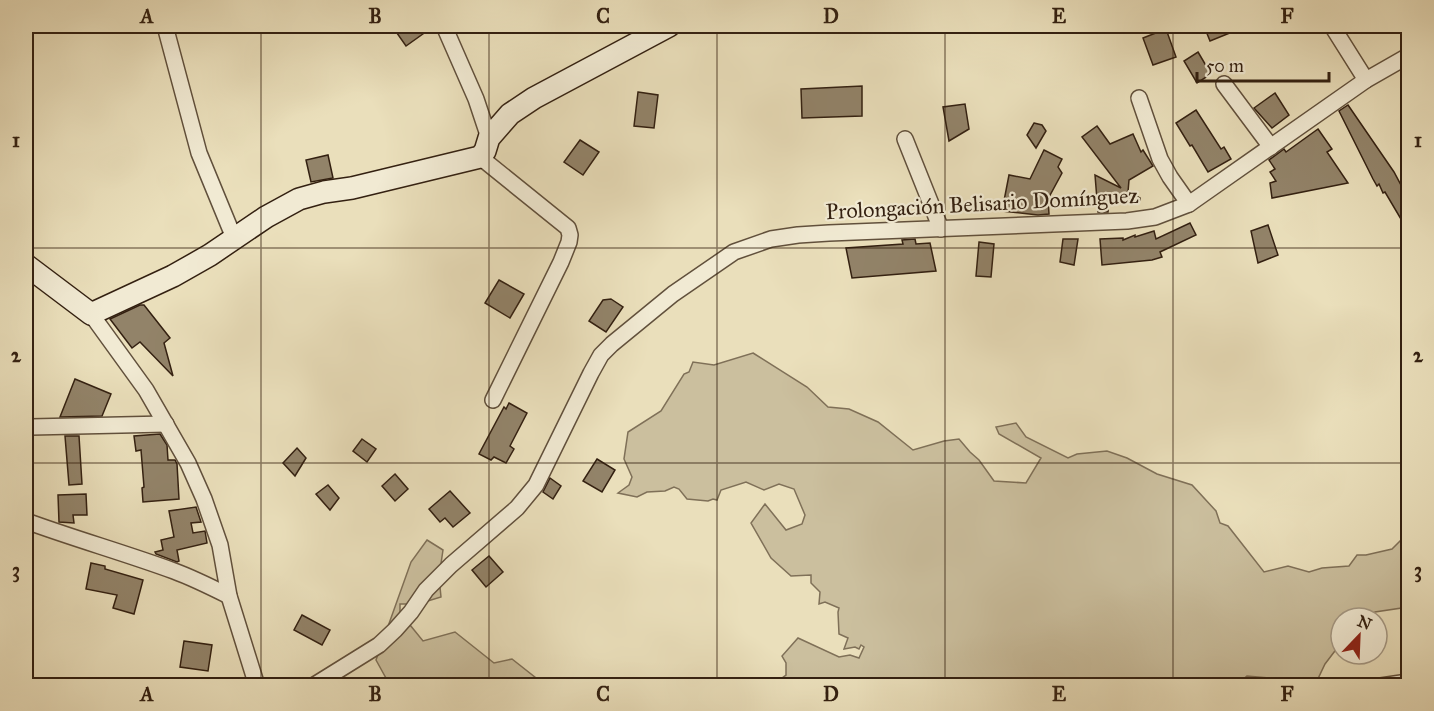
<svg xmlns="http://www.w3.org/2000/svg" width="1434" height="711" font-family="'IM FELL Great Primer',serif">
  <style>
    .green { fill: #cbbf9e; stroke: #7f7058; stroke-width: 1.5 }
    .building { fill: #928369; stroke: #332011; stroke-width: 1.5 }
    .lines { fill: none; stroke-linecap: round; stroke-linejoin: round }
    .street-casing { stroke: #61503c; stroke-width: 18 }
    .secondary-casing { stroke: #332011; stroke-width: 24 }
    .street { stroke: #f1ead3; stroke-width: 15 }
    .secondary { stroke: #f1ead3; stroke-width: 21 }
    .grid { fill: none; stroke: #332011; stroke-width: 1.5; stroke-opacity: 0.55 }
    .labels { text-anchor: middle; stroke-width: 4.5; stroke-linejoin: round; paint-order: stroke }
    .street-label { font-size: 22px; fill: #332011; stroke: #f1ead3 }
    .neatline { fill: none; stroke: #332011; stroke-width: 2 }
    .grid-label { font-size: 20px; text-anchor: middle; font-weight: bold; fill: #332011 }
  </style>
  <rect width="100%" height="100%" fill="#eadfbb"/>
  <filter id="stains"><feTurbulence type="fractalNoise" baseFrequency=".00333" numOctaves="4"/><feColorMatrix values="0 0 0 0 .2 0 0 0 0 .09 0 0 0 0 .02 0 0 0 .5 -.17"/></filter>
  <radialGradient id="worn" r=".72"><stop offset=".6" stop-color="#630" stop-opacity="0"/><stop offset="1" stop-color="#630" stop-opacity=".3"/></radialGradient>
  <g class="green">
    <polygon points="753,353 807,387 828,407 849,409 878,422 913,450 944,441 959,439 970,452 979,460 994,481 1026,483 1041,458 999,434 996,427 1016,423 1026,437 1068,458 1077,454 1107,451 1127,458 1157,474 1192,485 1216,511 1220,523 1228,526 1264,572 1288,566 1309,572 1322,568 1349,566 1357,555 1366,555 1392,549 1408,533 1408,607 1375,612 1369,618 1341,618 1341,643 1325,664 1315,685 1287,685 1280,679 1247,676 1235,686 777,685 778,681 786,675 786,663 782,656 798,638 839,657 850,655 859,658 864,647 861,645 859,649 855,647 844,649 848,638 839,634 838,612 839,608 825,602 819,604 820,592 811,583 811,575 791,576 771,558 751,523 765,504 786,530 802,524 805,515 794,489 779,484 764,490 746,482 721,490 717,500 713,499 708,501 687,499 679,489 674,487 665,491 647,492 637,497 618,493 629,485 632,477 624,459 628,432 661,411 684,374 689,372 693,362 714,365"/>
    <polygon points="427,540 443,550 439,577 441,597 418,604 400,604 400,622 410,625 423,641 455,632 494,663 512,659 540,681 556,685 384,685 387,680 376,660 411,562"/>
  </g>
  <g class="building">
    <polygon points="392,26 434,26 406,46"/>
    <polygon points="1204,26 1247,26 1210,41"/>
    <polygon points="1166,29 1176,57 1153,65 1143,38"/>
    <polygon points="1198,52 1211,74 1197,83 1184,61"/>
    <polygon points="862,86 862,116 802,118 801,89"/>
    <polygon points="638,92 658,95 654,128 634,126"/>
    <polygon points="1275,93 1289,115 1272,128 1254,108"/>
    <polygon points="965,104 969,129 949,141 943,107"/>
    <polygon points="1348,105 1394,172 1401,185 1404,184 1408,192 1408,231 1385,192 1383,193 1379,184 1377,186 1373,179 1339,111"/>
    <polygon points="1196,110 1221,149 1224,147 1231,159 1208,172 1192,145 1190,146 1176,123"/>
    <polygon points="1034,123 1042,125 1046,131 1036,148 1027,135"/>
    <polygon points="1097,126 1110,144 1133,134 1141,152 1143,150 1153,166 1129,180 1128,192 1140,198 1140,200 1109,196 1108,212 1098,212 1095,175 1121,188 1082,137"/>
    <polygon points="1318,129 1332,149 1327,152 1348,183 1272,198 1270,183 1276,181 1270,172 1275,169 1269,160 1284,149 1286,152"/>
    <polygon points="580,140 599,152 583,175 564,162"/>
    <polygon points="1044,150 1062,159 1058,167 1062,173 1048,199 1049,214 1038,215 1002,211 1009,175 1030,179"/>
    <polygon points="328,155 333,178 311,182 306,160"/>
    <polygon points="1190,223 1196,235 1160,252 1162,257 1152,260 1102,265 1100,239 1123,238 1123,240 1135,235 1135,237 1154,231 1156,239"/>
    <polygon points="1268,225 1278,255 1258,263 1251,231"/>
    <polygon points="915,239 916,244 930,243 936,271 852,278 846,248 903,244 902,240"/>
    <polygon points="1063,239 1078,239 1074,265 1060,262"/>
    <polygon points="979,242 994,244 991,277 976,276"/>
    <polygon points="499,280 524,294 510,318 485,303"/>
    <polygon points="611,299 623,307 606,332 589,321 603,300"/>
    <polygon points="140,305 144,305 170,338 164,343 173,376 140,342 132,348 110,319"/>
    <polygon points="75,379 111,394 102,416 60,417"/>
    <polygon points="509,403 527,413 510,446 514,449 506,463 494,457 491,460 479,454 504,407 506,409"/>
    <polygon points="160,434 167,445 168,460 175,460 177,464 179,499 143,502 142,488 144,487 141,450 136,451 134,436"/>
    <polygon points="65,436 79,436 82,484 69,485"/>
    <polygon points="362,439 376,449 367,462 353,451"/>
    <polygon points="297,448 306,458 295,476 283,463"/>
    <polygon points="597,459 615,470 602,492 583,481"/>
    <polygon points="395,474 408,489 395,501 382,486"/>
    <polygon points="550,478 561,486 553,499 543,492"/>
    <polygon points="328,485 339,498 330,510 316,494"/>
    <polygon points="450,491 470,513 453,527 445,518 440,522 429,509"/>
    <polygon points="86,494 87,515 73,515 74,523 59,522 58,495"/>
    <polygon points="196,507 201,522 191,523 193,533 205,531 207,543 177,550 179,561 177,562 156,554 155,552 163,550 161,540 174,537 169,511"/>
    <polygon points="489,556 503,572 486,587 472,570"/>
    <polygon points="91,563 105,566 105,569 143,580 134,614 113,608 117,595 86,589"/>
    <polygon points="302,615 330,630 322,645 294,630"/>
    <polygon points="184,641 212,645 208,671 180,667"/>
  </g>
  <g class="lines">
    <g class="street-casing">
      <g id="street">
        <polyline points="165,26 199,153 234,238"/>
        <polyline points="444,26 476,99 489,138"/>
        <polyline points="1332,26 1366,80"/>
        <polyline points="1224,84 1271,147"/>
        <polyline points="1139,98 1160,159 1170,177 1189,204"/>
        <polyline points="905,139 941,229"/>
        <polyline points="480,157 568,228 570,235 569,242 561,262 493,400"/>
        <polyline points="91,314 146,390 188,463 204,499 220,545 229,596 257,686"/>
        <polyline points="31,427 166,424"/>
        <path d="M 26,521 C 75,539 125,553 174,571 C 193,578 211,587 229,596"/>
        <polyline points="313,686 379,645 395,630 411,612 426,590 451,565 517,508 536,485 591,373 601,355 612,344 673,294 734,252 771,239 798,235 829,233 1127,221 1155,217 1189,204 1366,80 1408,56"/>
        <polyline points="1381,686 1408,682"/>
      </g>
    </g>
    <g class="secondary-casing">
      <polyline id="secondary" points="26,265 91,314 173,276 210,255 266,217 299,199 324,192 352,188 480,157 485,151 489,138 510,114 534,98 669,26"/>
    </g>
    <use href="#street" class="street"/>
    <use href="#secondary" class="secondary"/>
  </g>
  <path class="grid" d="M 261,26 L 261,686M 489,26 L 489,686M 717,26 L 717,686M 945,26 L 945,686M 1173,26 L 1173,686M 26,248 L 1408,248M 26,463 L 1408,463"/>
  <g class="labels">
    <g class="street-label">
      <text transform="translate(982 203) rotate(-3)" y="8">Prolongación Belisario Domínguez</text>
    </g>
  </g>
  <rect width="1434" height="711" fill="none" stroke="#eadfbb" stroke-width="66"/>
  <g transform="translate(1359 636) rotate(23)"><circle r="28" fill="#f1ead3" stroke="#a59985" stroke-width="1.5"/>
  <path d="M0-4.5L10 22L0 15L-10 22Z" fill="#8f2418"/>
  <text y="-9" font-size="16" font-weight="bold" text-anchor="middle" fill="#332011">N</text>
  </g>
  <path d="M1197 72v9h132v-9" fill="none" stroke="#332011" stroke-width="3"/>
  <text x="1206" y="72" font-size="18" fill="#332011" stroke="#f1ead3" stroke-width="4.5" paint-order="stroke">50 m</text>
  <rect x="33" y="33" width="1368" height="645" class="neatline"/>
  <g class="grid-label">
    <text x="147" y="23">A</text>
    <text x="375" y="23">B</text>
    <text x="603" y="23">C</text>
    <text x="831" y="23">D</text>
    <text x="1059" y="23">E</text>
    <text x="1287" y="23">F</text>
    <text x="16" y="147">1</text>
    <text x="1418" y="147">1</text>
    <text x="16" y="362">2</text>
    <text x="1418" y="362">2</text>
    <text x="16" y="577">3</text>
    <text x="1418" y="577">3</text>
    <text x="147" y="701">A</text>
    <text x="375" y="701">B</text>
    <text x="603" y="701">C</text>
    <text x="831" y="701">D</text>
    <text x="1059" y="701">E</text>
    <text x="1287" y="701">F</text>
  </g>
  <rect width="100%" height="100%" filter="url(#stains)"/>
  <rect width="100%" height="100%" fill="url(#worn)"/>
</svg>
